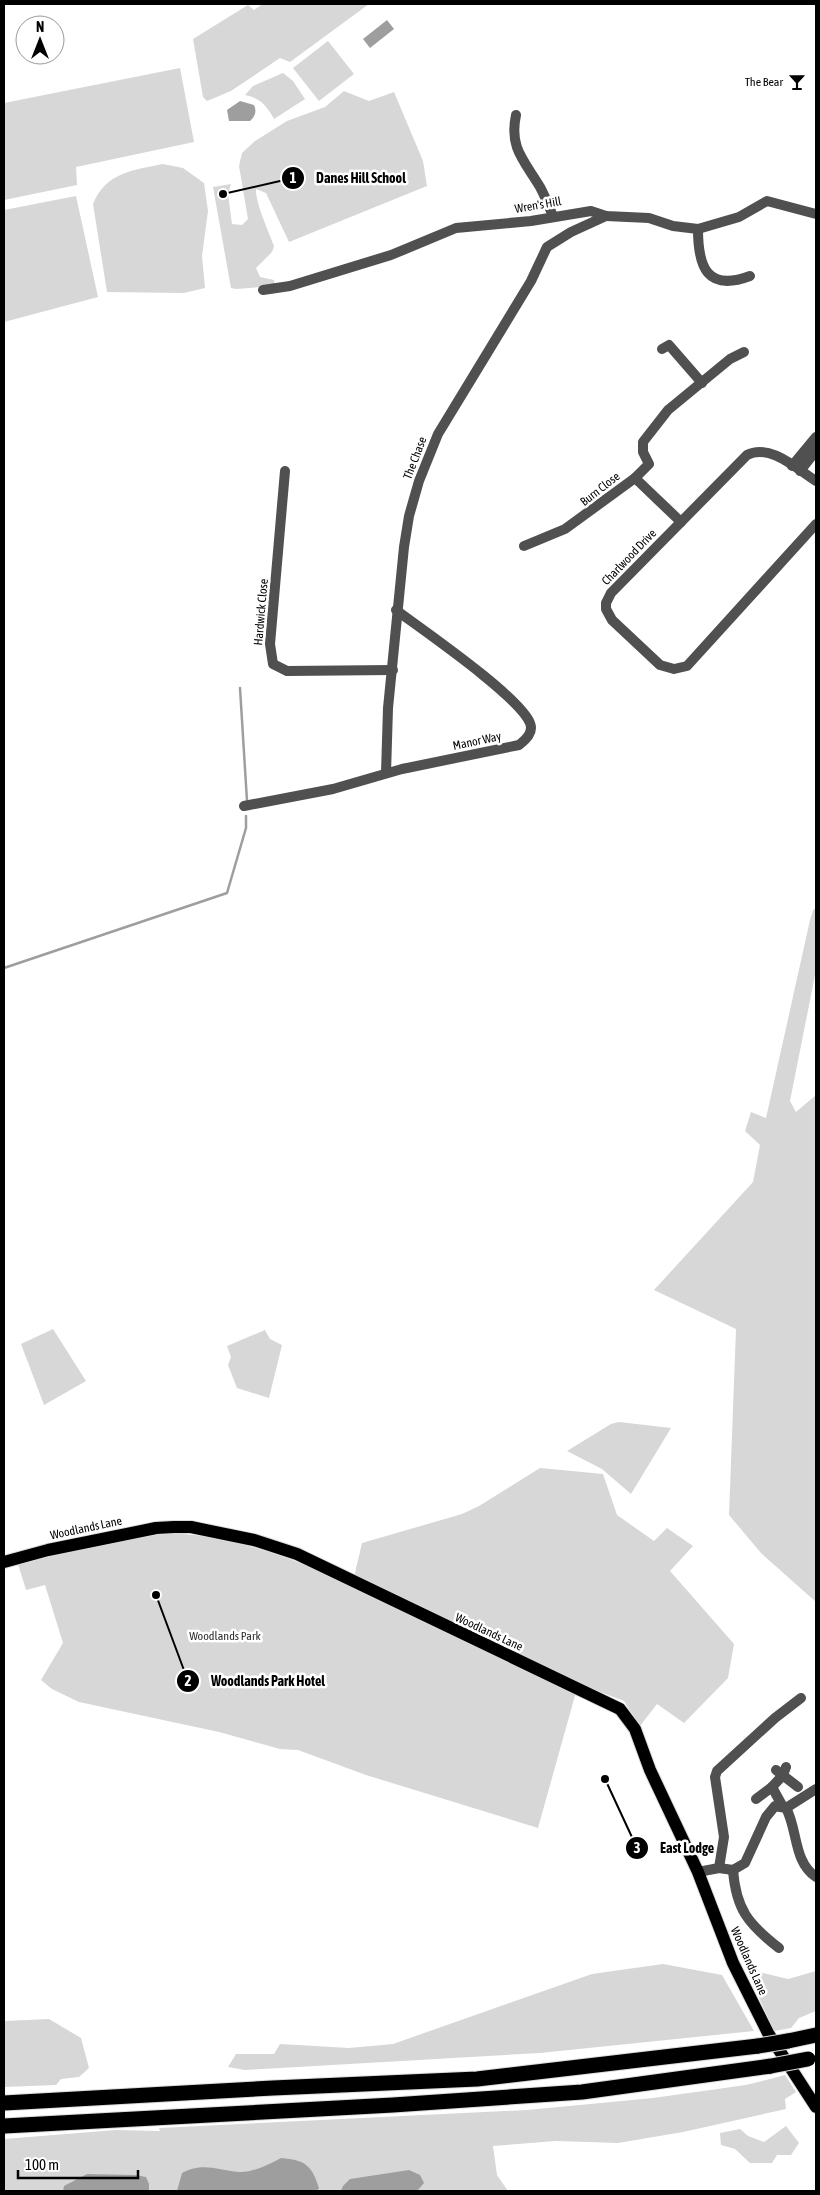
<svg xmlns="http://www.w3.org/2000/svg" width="820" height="2195" font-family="'Asap Condensed',sans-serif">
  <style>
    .green { fill: #d7d7d7 }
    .water { fill: #9e9e9e }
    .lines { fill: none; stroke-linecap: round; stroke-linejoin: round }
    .stream { stroke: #9e9e9e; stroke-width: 2.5 }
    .primary-casing { stroke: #dbdbdb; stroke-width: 14 }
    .highway-casing { stroke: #dbdbdb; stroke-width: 17 }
    .street { stroke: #505050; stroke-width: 10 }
    .primary { stroke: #000; stroke-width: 12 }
    .highway { stroke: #000; stroke-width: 15 }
    .highway-bridge-casing { stroke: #dbdbdb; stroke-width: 17; stroke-linecap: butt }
    .highway-bridge { stroke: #000; stroke-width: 15 }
    .labels { text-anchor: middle; stroke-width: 5; stroke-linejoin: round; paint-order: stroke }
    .poi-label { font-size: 12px; fill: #000; stroke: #fff; text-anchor: end }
    .street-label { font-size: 12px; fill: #000; stroke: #fff }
    .park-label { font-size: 12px; fill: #2e2e2e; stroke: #fff }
    .leader { fill: none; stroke: #000; stroke-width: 2 }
    .callout-dot { fill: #000; stroke: #fff; stroke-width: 2 }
    .mark-label { font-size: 15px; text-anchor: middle; font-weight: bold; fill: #fff }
    .callout-label { font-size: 14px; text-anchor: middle; font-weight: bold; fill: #000; stroke: #fff; stroke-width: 5; stroke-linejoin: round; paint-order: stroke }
  </style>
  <rect width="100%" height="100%" fill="#fff"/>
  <g class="green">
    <polygon points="263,4 369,4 290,62 280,58 231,91 207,101 203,97 193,39 248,5 254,10"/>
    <polygon points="328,41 354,74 319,101 293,68"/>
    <polygon points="180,68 194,142 76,167 77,185 4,200 4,103"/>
    <path d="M 283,73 L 293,81 L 305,99 L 274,119 C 267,106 260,98 245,95 L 253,86 Z"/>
    <path d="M 344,91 L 369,101 L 394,92 L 423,161 L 427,186 L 289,242 L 266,193 L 256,189 C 255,202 269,232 274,246 L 272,252 L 256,268 L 260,277 L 274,280 L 275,286 L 236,289 L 231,288 L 213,187 L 231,184 L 228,194 L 232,224 L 242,225 L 248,219 L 239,166 L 242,153 L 255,141 L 287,121 L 325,107 Z"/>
    <path d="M 163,164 L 183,168 L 204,183 L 208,211 L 202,256 L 205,288 L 184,293 L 107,292 L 93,204 C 106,172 134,170 163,164 Z"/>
    <polygon points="76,196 98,297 4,322 4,210"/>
    <polygon points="816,908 816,970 790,1101 796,1112 816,1095 816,1602 761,1553 729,1515 736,1329 654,1290 753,1182 760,1145 745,1131 751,1112 766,1118 810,920 813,910"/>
    <polygon points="53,1329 86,1381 44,1405 21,1344"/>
    <polygon points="265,1330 270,1339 282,1345 269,1398 237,1388 228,1365 231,1357 227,1346"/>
    <polygon points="619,1422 671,1428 631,1494 602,1469 567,1451 611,1424"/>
    <polygon points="540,1468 603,1474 617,1515 654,1541 667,1528 693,1546 670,1571 734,1644 728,1678 684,1723 657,1704 640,1726 624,1701 582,1685 354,1577 362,1543 462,1514 479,1506"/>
    <path d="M 161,1533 C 250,1534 323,1572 401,1609 C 459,1637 518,1664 576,1692 L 538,1828 L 366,1775 L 298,1750 L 280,1749 L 219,1732 L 79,1702 L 52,1689 L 41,1680 L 63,1643 L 45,1585 L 26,1590 L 18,1564 L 99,1544 Z"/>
    <polygon points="663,1964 722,1975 754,2031 540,2053 245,2070 228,2067 236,2054 274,2054 280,2044 349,2048 393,2044 592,1974"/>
    <polygon points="746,1969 788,1979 816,1971 816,2011 799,2018 791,2028 774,2031"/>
    <polygon points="49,2019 81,2038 89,2068 79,2077 61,2079 56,2085 4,2087 4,2021"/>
    <polygon points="785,2075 796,2092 785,2099 786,2109 683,2132 618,2143 556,2141 493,2146 497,2175 508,2191 4,2191 4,2139 116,2130 160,2131 159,2128 527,2110 653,2098 746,2085"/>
    <polygon points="786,2126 799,2143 791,2155 777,2155 772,2163 750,2163 735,2149 721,2145 720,2133 740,2129 748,2136 764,2142"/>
  </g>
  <g class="water">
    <polygon points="387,20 394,29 370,48 363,39"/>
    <path d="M 240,101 L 254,105 C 257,111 255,117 250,121 L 229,121 L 227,110 Z"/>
    <path d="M 281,2158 C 305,2160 312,2165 319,2188 L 317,2191 L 177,2191 L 182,2173 C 203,2162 217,2170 239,2172 C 253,2173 269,2164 281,2158 Z"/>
    <polygon points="409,2170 420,2175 424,2183 417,2191 341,2191 343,2186 350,2179"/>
    <polygon points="87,2174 135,2175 146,2177 149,2184 149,2191 63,2191 64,2186"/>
  </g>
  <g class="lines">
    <g class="stream">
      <polyline points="240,688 247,801"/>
      <polyline points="4,968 227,893 246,828 246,816"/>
    </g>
    <g class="primary-casing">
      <polyline id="primary" points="4,1562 48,1550 156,1528 174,1527 191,1527 254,1540 297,1554 620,1709 635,1729 650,1770 698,1872 733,1963 768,2033 816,2107"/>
    </g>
    <g class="highway-casing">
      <g id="highway">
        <polyline points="788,2041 816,2035"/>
        <polyline points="4,2103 273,2088 477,2079 758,2046"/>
        <polyline points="4,2126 393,2105 582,2092 771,2066"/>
      </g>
    </g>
    <g class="street">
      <path d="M 516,115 C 509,148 524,160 540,187 C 545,196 549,207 553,216"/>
      <path d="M 698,229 C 698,267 707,292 750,276"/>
      <polyline points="263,290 290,286 391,255 456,228 531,221 591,211 606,216 649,218 673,226 698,229 739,217 767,201 816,214"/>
      <polyline points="662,349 669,345 702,383"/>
      <polyline points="792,466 816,437"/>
      <polyline points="285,471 270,644 273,664 287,671 393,670"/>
      <polyline points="800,471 816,451"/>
      <polyline points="635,478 649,464 643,452 643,442 668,410 730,359 744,352"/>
      <path d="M 816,481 C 797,469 770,443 747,455 L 611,593 L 606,603 L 606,609 L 612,620 L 660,665 L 674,669 L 687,666 L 816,524"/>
      <polyline points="524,546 565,529 635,478 681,522"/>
      <polyline points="386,773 388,708 404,547 409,516 419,481 438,434 531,281 547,247 571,232 606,216"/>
      <path d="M 244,806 L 333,789 L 402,769 L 519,745 C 525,740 534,733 530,723 C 519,696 424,631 396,610"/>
      <polyline points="776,1770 798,1787"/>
      <polyline points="772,1787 783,1775 786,1767"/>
      <polyline points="756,1799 772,1787 783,1807"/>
      <polyline points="786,1808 816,1789"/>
      <polyline points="719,1868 724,1837 715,1777 717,1771 775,1718 801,1698"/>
      <path d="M 733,1870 C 736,1909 748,1924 779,1948"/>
      <path d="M 698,1872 L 719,1868 L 733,1870 L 745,1863 L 766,1817 L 775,1806 L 786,1808 C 798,1830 793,1861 816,1877"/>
    </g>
    <use href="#primary" class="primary"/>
    <use href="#highway" class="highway"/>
    <g class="highway-bridge-casing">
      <g id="highway-bridge">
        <polyline points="758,2046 788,2041"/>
        <polyline points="771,2066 808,2059"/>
      </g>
    </g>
    <use href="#highway-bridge" class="highway-bridge"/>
  </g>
  <defs>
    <g id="bar-bare" transform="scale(1.35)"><path d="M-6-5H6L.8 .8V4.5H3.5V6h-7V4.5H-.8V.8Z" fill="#000" stroke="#fff" stroke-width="2.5" paint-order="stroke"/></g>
  </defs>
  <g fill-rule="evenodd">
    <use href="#bar-bare" x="797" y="82"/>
  </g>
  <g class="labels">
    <g class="poi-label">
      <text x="783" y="86">The Bear</text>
    </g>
    <g class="street-label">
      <text transform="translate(538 205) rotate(-10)" y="4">Wren's Hill</text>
      <text transform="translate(415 458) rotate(-69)" y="4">The Chase</text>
      <text transform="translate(600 489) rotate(-38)" y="4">Burn Close</text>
      <text transform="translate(629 557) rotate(-46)" y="4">Charlwood Drive</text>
      <text transform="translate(261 612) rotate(-85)" y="4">Hardwick Close</text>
      <text transform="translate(477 741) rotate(-12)" y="4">Manor Way</text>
      <text transform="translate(86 1528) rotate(-12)" y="4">Woodlands Lane</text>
      <text transform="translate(489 1632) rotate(25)" y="4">Woodlands Lane</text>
      <text transform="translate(749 1961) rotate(66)" y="4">Woodlands Lane</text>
    </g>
    <g class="park-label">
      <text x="225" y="1640">Woodlands Park</text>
    </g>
  </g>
  <path class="leader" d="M223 194L293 178M156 1595L188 1681M605 1779L637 1848"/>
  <g class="callout-dot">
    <circle cx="223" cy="194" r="5"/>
    <circle cx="156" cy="1595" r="5"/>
    <circle cx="605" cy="1779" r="5"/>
    <circle cx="293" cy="178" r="12"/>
    <circle cx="188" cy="1681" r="12"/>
    <circle cx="637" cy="1848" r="12"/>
  </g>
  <g class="mark-label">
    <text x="293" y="183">1</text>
    <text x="188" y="1686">2</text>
    <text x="637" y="1853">3</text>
  </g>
  <g class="callout-label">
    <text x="361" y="183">Danes Hill School</text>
    <text x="268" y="1686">Woodlands Park Hotel</text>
    <text x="687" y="1853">East Lodge</text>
  </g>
  <rect width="820" height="2195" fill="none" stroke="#000000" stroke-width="10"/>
  <g transform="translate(40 40)"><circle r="24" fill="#ffffff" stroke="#999999"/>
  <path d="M0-4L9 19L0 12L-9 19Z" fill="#000000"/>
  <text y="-8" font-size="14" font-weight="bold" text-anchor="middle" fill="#000000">N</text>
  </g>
  <path d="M18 2170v8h120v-8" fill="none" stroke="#000000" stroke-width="2.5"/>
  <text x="25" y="2170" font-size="15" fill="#000000" stroke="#ffffff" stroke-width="4" paint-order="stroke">100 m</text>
</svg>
